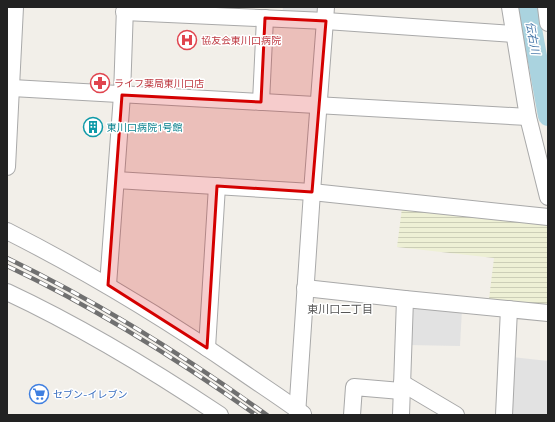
<svg xmlns="http://www.w3.org/2000/svg" width="555" height="422" font-family="'Titillium Web','Noto Sans JP',sans-serif">
  <style>
    .farmland { fill: url(#farmland-rules) }
    .parking { fill: #e2e2e2 }
    .lines { fill: none; stroke-linecap: round; stroke-linejoin: round }
    .river { stroke: #aad3df; stroke-width: 20 }
    .minor-casing { stroke: #a9a9a9; stroke-width: 18 }
    .minor { stroke: #fff; stroke-width: 16 }
    .rail-casing { stroke: #707070; stroke-width: 4.5 }
    .rail { stroke: #fff; stroke-width: 3; stroke-dasharray: 9; stroke-linecap: butt }
    .marked { fill: #d40000; fill-opacity: 0.2; stroke: #d40000; stroke-width: 3; stroke-linejoin: round }
    .labels { text-anchor: middle; stroke-width: 3; stroke-linejoin: round; paint-order: stroke }
    .health-label { font-size: 10px; fill: #be3a42; stroke: #fff; text-anchor: start }
    .culture-label { font-size: 10px; fill: #0d838f; stroke: #fff; text-anchor: start }
    .shop-label { font-size: 10px; fill: #366cbe; stroke: #fff; text-anchor: start }
    .water-label { font-size: 11px; font-style: italic; fill: #4a7aab; stroke: #fff }
    .neighbourhood-label { font-size: 11px; fill: #555; stroke: #fff }
  </style>
  <defs>
    <pattern id="farmland-rules" width="6" height="5" patternUnits="userSpaceOnUse"><rect width="6" height="5" fill="#eef0d5"/><path d="M0 2.5h6" fill="none" stroke="#ccceb7"/></pattern>
  </defs>
  <rect width="100%" height="100%" fill="#f2efe9"/>
  <g class="farmland">
    <polygon points="187,7 245,7 244,13"/>
    <polygon points="402,208 548,225 548,306 489,299 494,258 397,247"/>
  </g>
  <g class="parking">
    <polygon points="283,7 317,7 317,13 282,16"/>
    <polygon points="415,304 462,309 460,346 408,345 409,309"/>
    <polygon points="512,357 548,361 548,415 509,415"/>
  </g>
  <g class="lines">
    <polyline class="river" points="528,7 548,116"/>
    <g class="minor-casing">
      <g id="minor">
        <polyline points="510,7 528,117 548,197"/>
        <polyline points="546,7 548,23"/>
        <polyline points="124,12 326,21 513,34"/>
        <polyline points="12,88 528,117"/>
        <polyline points="261,102 265,18"/>
        <polyline points="7,167 15,7"/>
        <polyline points="116,180 312,192 548,217"/>
        <path d="M 7,231 C 88,272 166,319 241,371 C 261,385 283,399 303,414"/>
        <polyline points="108,285 122,95 125,7"/>
        <polyline points="305,288 405,299 548,313"/>
        <path d="M 7,292 C 82,327 151,369 220,415"/>
        <polyline points="207,348 217,186"/>
        <polyline points="402,383 456,415"/>
        <polyline points="297,415 312,192 326,7"/>
        <polyline points="352,415 354,387 401,391"/>
        <polyline points="401,415 405,299"/>
        <polyline points="504,415 509,309"/>
      </g>
    </g>
    <use href="#minor" class="minor"/>
    <g class="rail-casing">
      <g id="rail">
        <path d="M 7,258 C 98,302 185,356 267,415"/>
        <path d="M 7,266 C 94,307 177,359 256,415"/>
      </g>
    </g>
    <use href="#rail" class="rail"/>
  </g>
  <path class="marked" d="M 265,18 L 326,21 L 312,192 L 217,186 L 207,348 L 108,285 L 122,95 L 261,102 Z"/>
  <defs>
    <g id="hospital-ring" transform="scale(1)"><circle r="9.5" fill="#fff" stroke="#e0444e" stroke-width="1.5"/><path d="M-5-5h3v3.5h4V-5h3V5h-3V1.5h-4V5h-3Z" fill="#e0444e"/></g>
    <g id="pharmacy-ring" transform="scale(1)"><circle r="9.5" fill="#fff" stroke="#e0444e" stroke-width="1.5"/><path d="M-2-6h4v4h4v4h-4v4h-4v-4h-4v-4h4Z" fill="#e0444e"/></g>
    <g id="building-ring" transform="scale(1)"><circle r="9.5" fill="#fff" stroke="#0f9aa8" stroke-width="1.5"/><path d="M-4-6H4V6H1V3H-1V6H-4ZM-2.5-4.3h1.7v1.8h-1.7ZM.8-4.3h1.7v1.8H.8ZM-2.5-1h1.7V.8h-1.7ZM.8-1h1.7V.8H.8Z" fill="#0f9aa8"/></g>
    <g id="supermarket-ring" transform="scale(1)"><circle r="9.5" fill="#fff" stroke="#3f7fe0" stroke-width="1.5"/><path d="M-6-5.5h2.5l.6 2H6L4.5 2H-2.5L-4.4-4H-6ZM-1.5 3.2a1.3 1.3 0 1 0 .1 0ZM3 3.2a1.3 1.3 0 1 0 .1 0Z" fill="#3f7fe0"/></g>
  </defs>
  <g fill-rule="evenodd">
    <use href="#hospital-ring" x="187" y="40"/>
    <use href="#pharmacy-ring" x="100" y="83"/>
    <use href="#building-ring" x="93" y="127"/>
    <use href="#supermarket-ring" x="39" y="394"/>
  </g>
  <g class="labels">
    <g class="health-label">
      <text x="201" y="44">協友会東川口病院</text>
      <text x="114" y="87">ライフ薬局東川口店</text>
    </g>
    <g class="culture-label">
      <text x="107" y="131">東川口病院1号館</text>
    </g>
    <g class="shop-label">
      <text x="53" y="398">セブン-イレブン</text>
    </g>
    <g class="water-label">
      <text transform="translate(533 38) rotate(79)" y="4">伝右川</text>
    </g>
    <g class="neighbourhood-label">
      <text x="340" y="313">東川口二丁目</text>
    </g>
  </g>
  <rect width="555" height="422" fill="none" stroke="#222222" stroke-width="16"/>
</svg>
